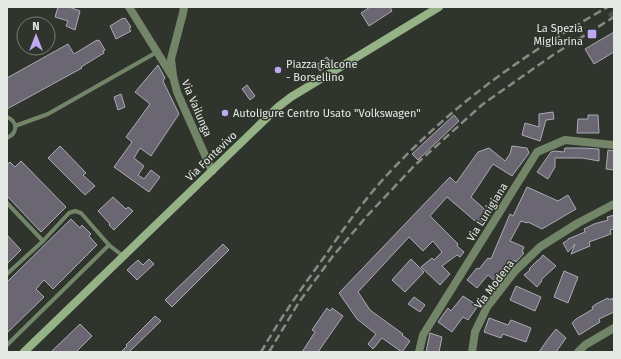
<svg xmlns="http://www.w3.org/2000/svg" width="621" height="359" font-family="'Fira Sans',sans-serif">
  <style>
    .building { fill: #6a6772; stroke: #ada9b5 }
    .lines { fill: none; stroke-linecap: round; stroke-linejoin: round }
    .street-tunnel { stroke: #4a5047; stroke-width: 8; stroke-dasharray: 8 4; stroke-linecap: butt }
    .lane { stroke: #728569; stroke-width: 4 }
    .street { stroke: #728569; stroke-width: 8 }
    .secondary { stroke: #95b386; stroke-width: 8 }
    .rail { stroke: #868b84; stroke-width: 2.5; stroke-dasharray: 8 4; stroke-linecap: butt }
    .poi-dot { fill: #c0a8f3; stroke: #2f352c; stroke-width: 1.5 }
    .labels { text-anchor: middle; stroke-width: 3; stroke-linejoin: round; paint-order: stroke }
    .poi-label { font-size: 11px; fill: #e5e9e3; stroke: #2f352c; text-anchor: start }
    .street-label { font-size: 11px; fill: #e5e9e3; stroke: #2f352c }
  </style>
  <rect width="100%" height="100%" fill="#2f352c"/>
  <g class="building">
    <polygon points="58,7 69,7 80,11 75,30 66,26 68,21 55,17"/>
    <polygon points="370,7 390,7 392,11 369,26 361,13"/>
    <polygon points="123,18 123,19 125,18 131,27 129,28 131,31 116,39 110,26"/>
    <polygon points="614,32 614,52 594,64 585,49"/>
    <polygon points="97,40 97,41 99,40 105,50 103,51 104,53 81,67 82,68 7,109 7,78 68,44 74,54"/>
    <polygon points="327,57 331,63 320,71 316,65"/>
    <polygon points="158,65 165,78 163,81 179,114 151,156 140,148 134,158 144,166 138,175 144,179 151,170 160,177 149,192 114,167 132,142 126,137 150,104 135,92"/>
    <polygon points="247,85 255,96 250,100 242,89"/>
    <polygon points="121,94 125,107 118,110 114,97"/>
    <polygon points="553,112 554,119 546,120 540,141 522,135 525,123 539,127 539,114"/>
    <polygon points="454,115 459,121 418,160 412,154"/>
    <polygon points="588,115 598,115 599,133 577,133 578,119 588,119"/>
    <polygon points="60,146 86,173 83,175 95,186 85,195 48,158"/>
    <polygon points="512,146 527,148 529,153 512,176 493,164 471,197 491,215 482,227 447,197 430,216 458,244 457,246 464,252 460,257 457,255 442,266 450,274 440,285 421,267 432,258 434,260 442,252 433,241 423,251 409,237 358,292 370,310 403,334 402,335 410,341 402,352 382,338 373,349 368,344 376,334 357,319 339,293 450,177 456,183 478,152 489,148 505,161 510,154"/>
    <polygon points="565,148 582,148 599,149 599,161 582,158 555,158 555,167 548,179 537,172 551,152 554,151 564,152"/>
    <polygon points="608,150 614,151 614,170 606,169"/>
    <polygon points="21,161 66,207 41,232 7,196 7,165 10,162 15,167"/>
    <polygon points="527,187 558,201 568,195 576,209 542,229 528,222 527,223 521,221 510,241 524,247 522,252 524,253 516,262 515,260 503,270 505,272 497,283 488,275 477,288 467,280 477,268 479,269 488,258 491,259 510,214 513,216"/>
    <polygon points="113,197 126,209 128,207 133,211 114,230 109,225 110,224 98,211"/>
    <polygon points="614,215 614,229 610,230 611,234 589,242 590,246 571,254 575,244 568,252 563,243 568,240 568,239 585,232 584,229 594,224 608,220 607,217"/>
    <polygon points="71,219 80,228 82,225 91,234 89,236 97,245 53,289 44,280 36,289 44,297 7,333 7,282"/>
    <polygon points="7,235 21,250 7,264"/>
    <polygon points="223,244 229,250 172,307 165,300"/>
    <polygon points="543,255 556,266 541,280 542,281 537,287 524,275 530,270 529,269 538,260 539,260"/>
    <polygon points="149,259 154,264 137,280 127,270 138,260 143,265"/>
    <polygon points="411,259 424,272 405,292 392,280"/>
    <polygon points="564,271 578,277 568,303 554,297"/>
    <polygon points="516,286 541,297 535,311 510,300"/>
    <polygon points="463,296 478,306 468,320 463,317 452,332 438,322 448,308 451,311"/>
    <polygon points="414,297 425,305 420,312 408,304"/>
    <polygon points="608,298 609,300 612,298 614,303 614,312 599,319 600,322 579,335 572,323 576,319 593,309 592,307 596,304"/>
    <polygon points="327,308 330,311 332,308 343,316 318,352 302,352 315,332 312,330"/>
    <polygon points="155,316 161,321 129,352 121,352 127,346 126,345"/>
    <polygon points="489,318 508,325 511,320 531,328 526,342 503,334 501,338 484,332"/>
    <polygon points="80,324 92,336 76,352 51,352"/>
    <polygon points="556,329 566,338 556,352 539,352 548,339"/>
    <polygon points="430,333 442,337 439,352 426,352"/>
  </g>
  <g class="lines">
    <polyline class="street-tunnel" points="611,12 614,16"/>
    <g class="lane">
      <path d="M 7,117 C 18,122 18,133 7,138"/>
      <polyline points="15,126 48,114 157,52"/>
      <polyline points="7,203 43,241"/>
      <polyline points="7,274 43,241 69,213 75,211 81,213 109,245 123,256"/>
      <polyline points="7,345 109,245"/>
    </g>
    <g class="street">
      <polyline points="129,7 172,76"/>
      <polyline points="184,7 183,13 171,59 173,76 177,92 212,171"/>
      <polyline points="419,352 423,335 537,152 565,140 614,145"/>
      <polyline points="472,352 475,332 487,307 515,271 540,247 578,223 614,204"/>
      <polyline points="578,352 585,345 614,328"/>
    </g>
    <polyline class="secondary" points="24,352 278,107 291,97 439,7"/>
    <g class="rail">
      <path d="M 261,352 C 280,319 302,287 325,256 C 344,228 364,200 387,175 C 442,116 505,67 574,27 C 585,20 597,13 608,7"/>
      <polyline points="269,352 299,302 333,256 367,216 414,166 483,104 553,55 614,17"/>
    </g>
  </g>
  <g class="poi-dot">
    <rect x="587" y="29" width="10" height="10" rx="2"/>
    <circle cx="278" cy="70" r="4"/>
    <circle cx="225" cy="113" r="4"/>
  </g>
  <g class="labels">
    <g class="poi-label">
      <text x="583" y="32" text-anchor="end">La Spezia<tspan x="583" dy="13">Migliarina</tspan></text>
      <text x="286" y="68">Piazza Falcone<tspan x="286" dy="13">- Borsellino</tspan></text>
      <text x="233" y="117">Autoligure Centro Usato "Volkswagen"</text>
    </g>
    <g class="street-label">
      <text transform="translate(197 108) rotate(67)" y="4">Via Vailunga</text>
      <text transform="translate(211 156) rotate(-44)" y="4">Via Fontevivo</text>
      <text transform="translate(487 212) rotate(-58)" y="4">Via Lunigiana</text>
      <text transform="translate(494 284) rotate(-53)" y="4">Via Modena</text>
    </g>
  </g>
  <rect width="621" height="359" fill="none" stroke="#e5e9e3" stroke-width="16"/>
  <g transform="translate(36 36)"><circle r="19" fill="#2f352c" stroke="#787d75"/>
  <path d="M0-3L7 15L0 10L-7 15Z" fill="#c0a8f3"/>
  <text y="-6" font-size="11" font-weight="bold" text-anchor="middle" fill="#e5e9e3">N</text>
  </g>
</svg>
